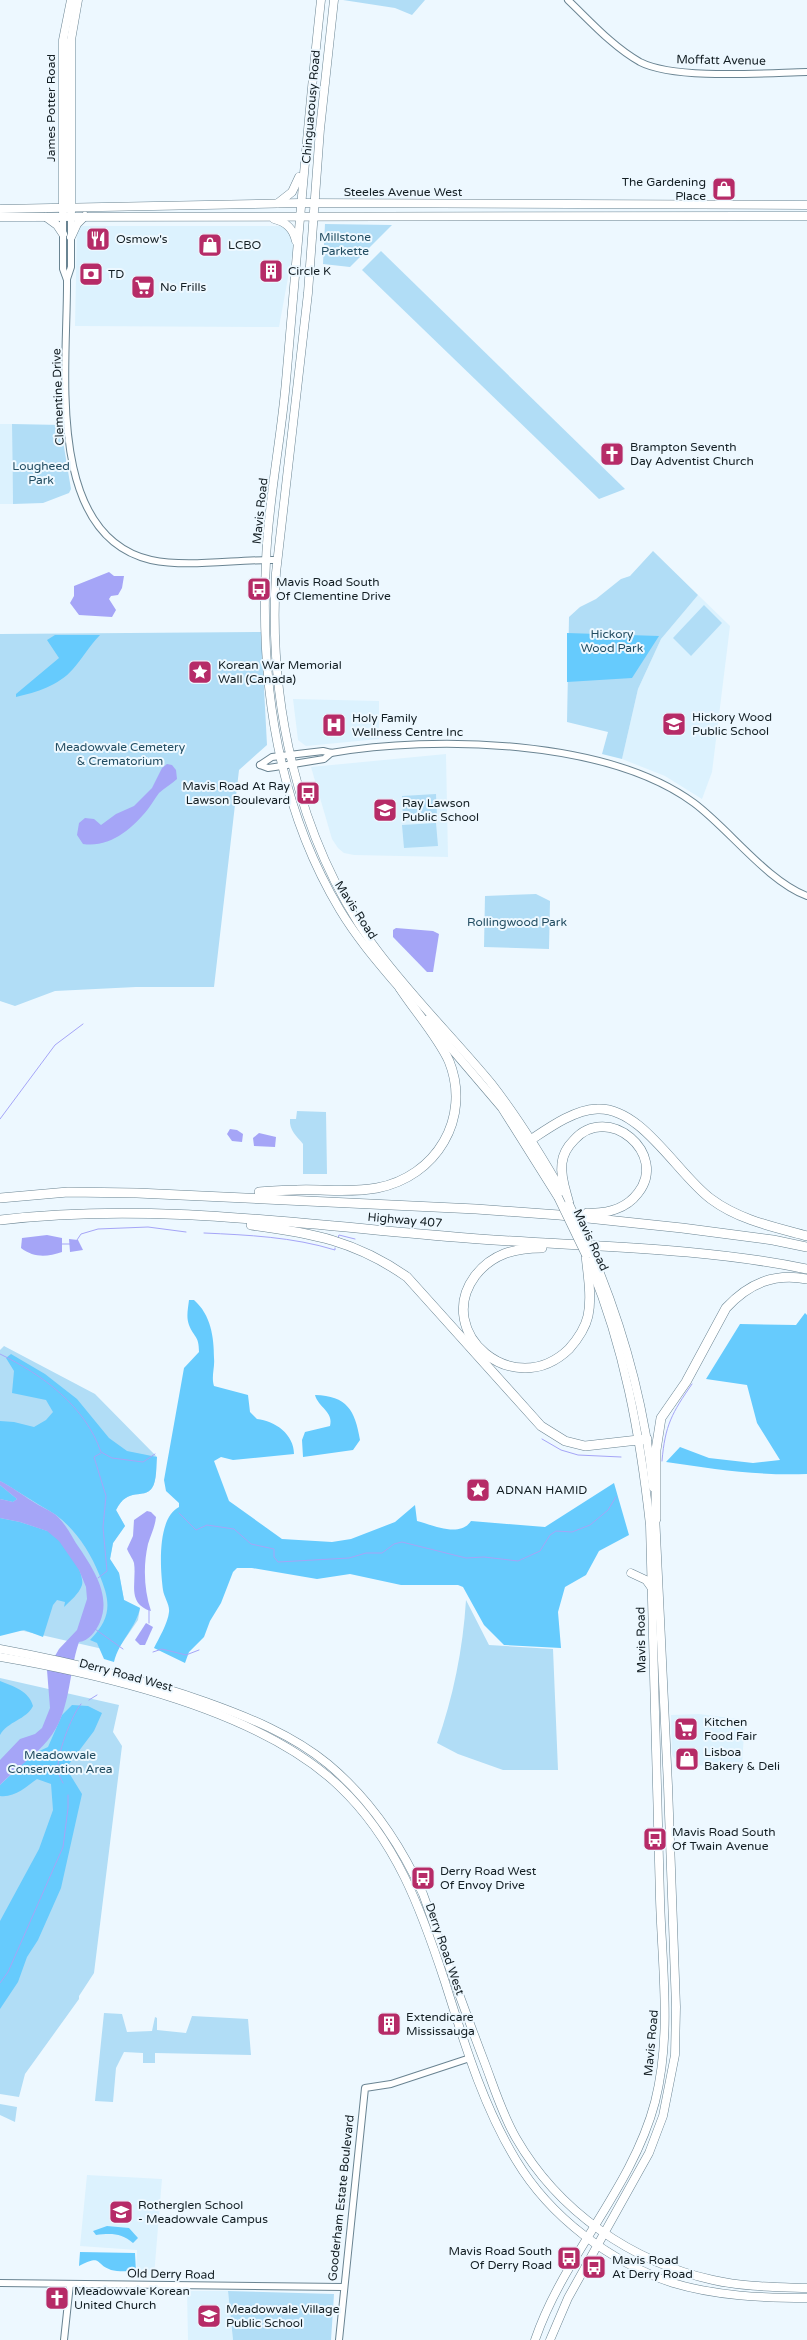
<svg xmlns="http://www.w3.org/2000/svg" width="807" height="2340" font-family="'Varela Round',sans-serif">
  <style>
    .built { fill: #dcf2fe }
    .green { fill: #b1ddf6 }
    .forest { fill: #66cbfd }
    .water { fill: #a5a5f7 }
    .lines { fill: none; stroke-linecap: round; stroke-linejoin: round }
    .stream { stroke: #a5a5f7; stroke-width: 1 }
    .minor-casing { stroke: #6a8492; stroke-width: 8 }
    .major-casing { stroke: #6a8492; stroke-width: 9 }
    .highway-casing { stroke: #6a8492; stroke-width: 10 }
    .minor { stroke: #fff; stroke-width: 6 }
    .major { stroke: #fff; stroke-width: 8 }
    .highway { stroke: #fff; stroke-width: 9 }
    .major-bridge-casing { stroke: #6a8492; stroke-width: 9; stroke-linecap: butt }
    .major-bridge { stroke: #fff; stroke-width: 8 }
    .labels { text-anchor: middle; stroke-width: 4; stroke-linejoin: round; paint-order: stroke }
    .street-label { font-size: 12px; fill: #131e23; stroke: #edf8ff }
    .poi-label { font-size: 12px; fill: #131e23; stroke: #edf8ff; text-anchor: start }
    .park-label { font-size: 12px; fill: #224d62; stroke: #edf8ff }
  </style>
  <rect width="100%" height="100%" fill="#edf8ff"/>
  <g class="built">
    <polygon points="77,226 291,226 296,234 279,327 75,326"/>
    <polygon points="0,424 12,424 13,504 0,504"/>
    <polygon points="698,595 730,626 712,772 702,799 665,776 622,759 638,689 661,639"/>
    <polygon points="293,699 379,701 379,739 306,746 298,740"/>
    <polygon points="446,754 448,857 354,855 344,853 338,848 332,839 311,767"/>
    <polygon points="699,1714 745,1720 742,1764 681,1766 672,1755 671,1715"/>
    <polygon points="87,2175 162,2179 154,2276 136,2276 137,2250 80,2246"/>
    <polygon points="187,2291 228,2291 233,2340 188,2340"/>
  </g>
  <g class="green">
    <polygon points="343,0 425,0 412,15 395,8"/>
    <polygon points="325,224 392,225 350,267 323,264"/>
    <polygon points="381,251 625,489 599,499 362,270"/>
    <polygon points="12,424 62,425 63,441 71,489 69,493 43,503 13,504"/>
    <polygon points="653,551 698,595 661,639 638,689 622,759 602,754 608,732 567,722 569,617 580,607 596,599 621,579 630,576"/>
    <polygon points="704,605 722,623 691,656 673,638"/>
    <polygon points="261,632 267,745 239,770 214,987 136,987 55,991 15,1006 0,1001 0,634"/>
    <polygon points="436,794 437,816 403,819 402,796"/>
    <polygon points="436,823 438,846 404,848 402,825"/>
    <polygon points="536,894 550,901 549,949 484,947 485,896"/>
    <path d="M 297,1111 L 326,1112 L 327,1174 L 303,1174 L 303,1144 C 297,1136 289,1131 290,1119 L 296,1119 Z"/>
    <path d="M 4,1346 L 95,1394 L 157,1457 C 156,1465 157,1481 152,1488 C 143,1500 128,1486 116,1510 L 125,1526 L 113,1543 L 110,1559 L 119,1573 L 124,1600 L 140,1608 L 138,1620 L 116,1652 L 15,1629 L 0,1627 L 0,1350 Z"/>
    <path d="M 466,1600 L 489,1645 L 553,1649 L 558,1770 L 503,1770 L 458,1754 L 437,1743 C 453,1698 463,1649 466,1600 Z"/>
    <polygon points="0,1678 119,1705 113,1732 122,1746 94,1973 79,1996 79,1999 25,2074 19,2097 0,2094"/>
    <polygon points="104,2013 122,2014 127,2032 152,2031 155,2017 157,2018 157,2030 186,2033 192,2016 248,2019 251,2055 155,2053 155,2063 143,2063 143,2053 124,2052 116,2068 113,2102 95,2101"/>
    <polygon points="0,2104 17,2107 15,2122 0,2115"/>
    <polygon points="228,2291 334,2294 331,2340 233,2340"/>
  </g>
  <g class="forest">
    <polygon points="567,633 659,636 632,678 567,682"/>
    <path d="M 55,635 L 100,635 C 89,646 83,658 73,669 C 58,686 37,692 16,697 L 16,694 L 59,658 L 47,640 Z"/>
    <path d="M 189,1300 L 194,1300 C 211,1315 214,1337 214,1358 C 215,1368 211,1376 214,1386 L 248,1395 L 250,1412 L 257,1419 C 275,1421 294,1434 294,1454 L 233,1460 L 221,1457 L 214,1461 L 229,1501 L 282,1539 L 332,1542 L 351,1539 L 395,1522 L 415,1505 L 417,1521 C 433,1525 460,1538 471,1521 L 545,1527 L 614,1483 L 629,1535 L 599,1551 L 586,1575 L 565,1587 L 558,1612 L 561,1648 L 504,1645 L 484,1625 L 463,1587 L 458,1585 L 401,1585 L 350,1574 L 317,1579 L 252,1568 L 237,1568 L 233,1572 L 221,1603 L 210,1621 L 204,1637 L 189,1652 L 185,1663 L 154,1648 C 159,1638 168,1623 169,1612 C 170,1605 164,1597 163,1590 C 160,1568 157,1518 179,1507 L 179,1503 L 166,1491 L 164,1480 L 184,1368 L 199,1352 C 199,1335 194,1338 189,1325 C 186,1317 188,1309 189,1300 Z"/>
    <path d="M 805,1313 L 807,1315 L 807,1474 C 759,1476 713,1469 666,1462 L 680,1447 L 709,1458 L 753,1463 L 780,1460 L 757,1423 L 747,1385 L 706,1379 L 740,1324 L 796,1325 Z"/>
    <path d="M 11,1354 L 45,1374 L 77,1399 L 109,1438 L 127,1451 L 157,1457 C 156,1465 157,1481 152,1488 C 143,1500 128,1486 116,1510 L 125,1526 L 113,1543 L 110,1559 L 119,1573 L 124,1600 L 140,1608 C 136,1628 119,1641 114,1662 L 104,1659 L 97,1643 L 90,1640 C 112,1617 111,1602 99,1574 C 90,1552 76,1530 56,1515 C 49,1510 40,1506 33,1501 C 21,1494 12,1487 0,1481 L 0,1421 L 14,1422 L 34,1427 L 46,1420 L 53,1412 L 46,1400 L 12,1393 L 14,1371 L 6,1358 Z"/>
    <path d="M 315,1395 C 347,1396 355,1410 360,1440 L 353,1450 L 303,1457 L 302,1440 L 305,1432 L 330,1426 C 334,1412 318,1407 315,1395 Z"/>
    <polygon points="0,1485 17,1499 13,1502 0,1499"/>
    <path d="M 0,1518 L 20,1522 L 60,1535 C 67,1547 85,1573 82,1585 C 79,1594 70,1601 64,1607 L 65,1602 L 57,1600 L 53,1605 L 43,1637 L 24,1630 L 0,1636 Z"/>
    <path d="M 0,1681 C 13,1686 29,1691 33,1706 C 26,1720 8,1721 0,1735 Z"/>
    <path d="M 72,1705 L 88,1706 L 102,1713 L 94,1731 L 66,1768 L 82,1794 L 61,1888 L 38,1940 L 27,1957 L 18,1982 L 0,2009 L 0,1921 L 39,1849 L 53,1810 L 51,1784 L 37,1779 C 26,1787 14,1798 0,1796 L 0,1785 L 33,1754 L 48,1747 L 62,1715 Z"/>
    <path d="M 107,2226 L 129,2228 L 138,2238 L 133,2243 C 122,2233 111,2233 96,2235 L 93,2231 Z"/>
    <path d="M 80,2252 L 135,2253 L 136,2272 C 129,2271 118,2272 111,2270 C 94,2264 103,2254 79,2266 Z"/>
  </g>
  <g class="water">
    <polygon points="109,572 114,576 124,576 122,588 118,595 111,596 109,599 116,610 112,617 79,615 70,603 74,596 74,586"/>
    <path d="M 167,764 L 172,765 L 176,770 L 177,779 C 172,784 164,788 159,793 C 155,798 152,804 148,809 C 132,829 110,848 83,844 L 77,835 L 79,823 L 85,818 L 94,819 L 101,825 L 116,814 L 134,806 L 152,788 L 162,768 Z"/>
    <polygon points="396,928 433,931 439,934 433,972 427,972 393,937 393,930"/>
    <polygon points="230,1129 237,1130 243,1134 242,1142 232,1141 227,1134"/>
    <polygon points="259,1133 276,1137 275,1147 254,1146 253,1138"/>
    <path d="M 47,1235 L 62,1238 L 62,1252 C 47,1257 34,1258 21,1248 L 22,1238 Z"/>
    <polygon points="69,1239 78,1240 83,1250 70,1252"/>
    <path d="M 0,1481 C 12,1487 21,1494 32,1501 C 40,1507 51,1510 58,1517 C 68,1527 72,1538 80,1549 C 94,1570 111,1596 100,1622 C 96,1631 89,1641 79,1642 C 68,1674 71,1713 48,1740 C 34,1757 15,1769 0,1785 L 0,1760 L 20,1739 L 35,1734 L 42,1728 L 50,1708 L 47,1670 L 59,1649 L 77,1630 L 87,1599 L 86,1587 L 79,1570 L 59,1541 L 47,1531 L 20,1522 L 0,1518 L 0,1499 L 13,1502 L 17,1499 L 0,1485 Z"/>
    <path d="M 147,1511 L 151,1512 L 156,1517 C 155,1527 151,1534 148,1544 C 143,1566 144,1590 151,1611 C 126,1603 137,1582 134,1563 C 133,1559 129,1554 127,1549 L 133,1536 L 134,1520 Z"/>
    <polygon points="146,1623 153,1627 145,1645 140,1645 135,1640"/>
  </g>
  <g class="lines">
    <g class="stream">
      <polyline points="0,1119 55,1045 83,1024"/>
      <path d="M 204,1233 C 248,1235 293,1237 335,1250 L 335,1248"/>
      <polyline points="338,1238 339,1235 355,1239"/>
      <polyline points="77,1240 81,1234 98,1229 148,1227 186,1232"/>
      <polyline points="62,1244 71,1244"/>
      <path d="M 0,1354 C 43,1375 85,1406 101,1452 L 112,1458 L 143,1462 L 155,1454"/>
      <polyline points="542,1439 561,1450 578,1455 621,1457"/>
      <path d="M 662,1461 C 665,1425 672,1413 692,1384"/>
      <polyline points="179,1513 196,1530 207,1525 234,1529 251,1544 274,1549 274,1557 278,1562 349,1558 366,1553 382,1553 394,1544 402,1542 466,1558 484,1557 518,1561 540,1551 550,1535 556,1531 572,1532 590,1525 608,1510 616,1497"/>
      <polyline points="98,1578 107,1571 103,1527 106,1496 94,1457 101,1453"/>
      <polyline points="149,1610 149,1623"/>
      <polyline points="95,1629 123,1649"/>
      <polyline points="153,1652 162,1649 186,1655 199,1650"/>
      <polyline points="89,1700 97,1695"/>
      <path d="M 63,1783 C 61,1779 59,1775 58,1772 C 56,1756 71,1716 81,1704"/>
      <polyline points="0,1983 8,1972 63,1847 68,1808 68,1795"/>
    </g>
    <g class="minor-casing">
      <g id="minor">
        <path d="M 568,0 C 590,21 613,47 640,62 C 675,80 765,73 807,72"/>
        <path d="M 63,216 L 63,269 L 67,280 C 68,363 43,535 151,560 C 188,568 238,559 277,560"/>
        <polyline points="67,279 71,267 71,216"/>
        <path d="M 260,765 L 272,757 L 323,751 L 331,753 C 434,735 607,739 694,803 C 729,829 767,881 807,896"/>
        <polyline points="260,765 268,768 275,767 324,759 331,753"/>
        <polyline points="0,2283 343,2287"/>
        <polyline points="64,2340 70,2284"/>
        <polyline points="339,2340 365,2088 391,2084 470,2058"/>
      </g>
    </g>
    <g class="major-casing">
      <g id="major">
        <path d="M 321,0 C 307,127 297,254 286,381 C 281,441 268,501 266,561 C 260,682 277,805 340,910 C 358,940 381,966 403,992"/>
        <path d="M 334,0 L 320,129 L 308,293 L 276,573 C 268,701 297,836 371,942 C 407,992 452,1036 491,1083 C 519,1119 543,1158 565,1197"/>
        <polyline points="278,203 292,192 299,177"/>
        <polyline points="0,209 300,203 807,205"/>
        <polyline points="63,212 63,40 71,0"/>
        <polyline points="71,212 71,40 78,0"/>
        <polyline points="0,217 807,216"/>
        <polyline points="46,217 57,225 63,234"/>
        <path d="M 274,219 C 286,222 293,228 296,241"/>
        <polyline points="71,237 77,224 85,216"/>
        <polyline points="427,1020 502,1108 558,1197"/>
        <path d="M 593,1256 C 624,1330 645,1407 653,1487"/>
        <polyline points="631,1573 646,1580 651,1587"/>
        <path d="M 0,1649 C 70,1662 138,1678 206,1702 C 248,1717 293,1735 328,1764 C 371,1800 400,1843 423,1894 C 443,1950 463,2006 484,2061 C 494,2087 502,2114 516,2138 C 558,2211 631,2262 713,2280 C 743,2287 776,2287 807,2288"/>
        <path d="M 0,1657 C 105,1675 260,1711 339,1786 C 396,1840 421,1909 445,1982 C 464,2042 483,2106 516,2160 C 550,2217 610,2262 673,2283 C 716,2296 762,2298 807,2298"/>
        <path d="M 535,2340 C 564,2255 632,2189 655,2102 C 672,2035 662,1967 660,1899 C 657,1774 653,1649 650,1525 C 640,1434 624,1345 588,1260"/>
        <polyline points="550,2340 568,2298 649,2153 663,2116 675,2055 676,2007 668,1786 655,1514"/>
      </g>
    </g>
    <g class="highway-casing">
      <g id="highway">
        <path d="M 526,1143 C 546,1130 572,1110 597,1109 C 641,1106 678,1175 711,1199 C 739,1220 774,1227 807,1236"/>
        <path d="M 259,1192 C 272,1191 284,1190 297,1190 C 324,1189 351,1193 377,1188 C 436,1177 472,1118 449,1061 C 438,1037 415,1011 400,988"/>
        <polyline points="0,1198 68,1192 137,1193 476,1209 559,1215 682,1228 773,1240 807,1247"/>
        <path d="M 569,1204 C 566,1191 560,1177 562,1163 C 563,1154 568,1146 574,1140 C 608,1102 669,1154 638,1193 C 626,1209 606,1214 587,1213"/>
        <path d="M 0,1220 C 155,1201 312,1226 467,1238 C 581,1247 695,1246 807,1269"/>
        <path d="M 251,1225 C 312,1233 356,1241 407,1277 L 541,1426 L 565,1441 L 585,1446 L 647,1439"/>
        <path d="M 542,1248 C 514,1248 492,1254 475,1276 C 433,1333 514,1402 569,1349 C 577,1340 585,1329 588,1316 C 592,1297 588,1275 586,1255"/>
        <path d="M 656,1519 L 656,1450 L 661,1418 L 686,1382 L 726,1308 C 749,1283 774,1273 807,1279"/>
      </g>
    </g>
    <use href="#minor" class="minor"/>
    <use href="#major" class="major"/>
    <use href="#highway" class="highway"/>
    <g class="major-bridge-casing">
      <g id="major-bridge">
        <polyline points="558,1197 586,1255"/>
        <polyline points="569,1204 593,1256"/>
      </g>
    </g>
    <use href="#major-bridge" class="major-bridge"/>
  </g>
  <defs>
    <g id="shop-square" transform="scale(1.25)"><rect x="-9" y="-9" width="18" height="18" rx="4" fill="#b62b67" stroke="#edf8ff"/><path d="M-5-2.5h2.3a2.7 3.5 0 0 1 5.4 0H5L5.5 6h-11ZM-1.5-2.5h3a1.5 2.3 0 0 0-3 0Z" fill="#fff"/></g>
    <g id="restaurant-square" transform="scale(1.25)"><rect x="-9" y="-9" width="18" height="18" rx="4" fill="#b62b67" stroke="#edf8ff"/><path d="M-5-6h1v4h1v-4h1v4h1v-4h1v5L-1.5 .5V6h-2V.5L-5-1ZM5-6V6H3V1.5H1.5Q1.5-4 5-6Z" fill="#fff"/></g>
    <g id="building-square" transform="scale(1.25)"><rect x="-9" y="-9" width="18" height="18" rx="4" fill="#b62b67" stroke="#edf8ff"/><path d="M-4-6H4V6H1V3H-1V6H-4ZM-2.5-4.3h1.7v1.8h-1.7ZM.8-4.3h1.7v1.8H.8ZM-2.5-1h1.7V.8h-1.7ZM.8-1h1.7V.8H.8Z" fill="#fff"/></g>
    <g id="bank-square" transform="scale(1.25)"><rect x="-9" y="-9" width="18" height="18" rx="4" fill="#b62b67" stroke="#edf8ff"/><path d="M-6-4H6V4H-6ZM0-2.3a2.3 2.3 0 1 0 0 4.6a2.3 2.3 0 1 0 0-4.6Z" fill="#fff"/></g>
    <g id="supermarket-square" transform="scale(1.25)"><rect x="-9" y="-9" width="18" height="18" rx="4" fill="#b62b67" stroke="#edf8ff"/><path d="M-6-5.5h2.5l.6 2H6L4.5 2H-2.5L-4.4-4H-6ZM-1.5 3.2a1.3 1.3 0 1 0 .1 0ZM3 3.2a1.3 1.3 0 1 0 .1 0Z" fill="#fff"/></g>
    <g id="church-square" transform="scale(1.25)"><rect x="-9" y="-9" width="18" height="18" rx="4" fill="#b62b67" stroke="#edf8ff"/><path d="M-1.2-6h2.4v3.5h3.3v2.4h-3.3V6h-2.4V-.1h-3.3v-2.4h3.3Z" fill="#fff"/></g>
    <g id="bus-square" transform="scale(1.25)"><rect x="-9" y="-9" width="18" height="18" rx="4" fill="#b62b67" stroke="#edf8ff"/><path d="M-5-6H5V4H4V6H2V4H-2V6H-4V4H-5ZM-3.5-4V0h7V-4ZM-3.5 1.2v1.5H-2V1.2ZM2 1.2v1.5H3.5V1.2Z" fill="#fff"/></g>
    <g id="sight-square" transform="scale(1.25)"><rect x="-9" y="-9" width="18" height="18" rx="4" fill="#b62b67" stroke="#edf8ff"/><path d="M0-6L1.8-2.2L6-1.7L2.9 1.2L3.7 5.4L0 3.3L-3.7 5.4L-2.9 1.2L-6-1.7L-1.8-2.2Z" fill="#fff"/></g>
    <g id="school-square" transform="scale(1.25)"><rect x="-9" y="-9" width="18" height="18" rx="4" fill="#b62b67" stroke="#edf8ff"/><path d="M0-5L7-2L0 1L-7-2ZM-4 1L0 2.5L4 1V4Q0 6-4 4Z" fill="#fff"/></g>
    <g id="hospital-square" transform="scale(1.25)"><rect x="-9" y="-9" width="18" height="18" rx="4" fill="#b62b67" stroke="#edf8ff"/><path d="M-5-5h3v3.5h4V-5h3V5h-3V1.5h-4V5h-3Z" fill="#fff"/></g>
  </defs>
  <g fill-rule="evenodd">
    <use href="#shop-square" x="724" y="189"/>
    <use href="#restaurant-square" x="98" y="239"/>
    <use href="#shop-square" x="210" y="245"/>
    <use href="#building-square" x="271" y="271"/>
    <use href="#bank-square" x="91" y="274"/>
    <use href="#supermarket-square" x="143" y="287"/>
    <use href="#church-square" x="612" y="454"/>
    <use href="#bus-square" x="259" y="589"/>
    <use href="#sight-square" x="200" y="672"/>
    <use href="#school-square" x="674" y="724"/>
    <use href="#hospital-square" x="334" y="725"/>
    <use href="#bus-square" x="308" y="793"/>
    <use href="#school-square" x="385" y="810"/>
    <use href="#sight-square" x="478" y="1490"/>
    <use href="#supermarket-square" x="686" y="1729"/>
    <use href="#shop-square" x="687" y="1759"/>
    <use href="#bus-square" x="655" y="1839"/>
    <use href="#bus-square" x="423" y="1878"/>
    <use href="#building-square" x="389" y="2024"/>
    <use href="#school-square" x="121" y="2212"/>
    <use href="#bus-square" x="569" y="2258"/>
    <use href="#bus-square" x="594" y="2267"/>
    <use href="#church-square" x="57" y="2298"/>
    <use href="#school-square" x="209" y="2316"/>
  </g>
  <g class="labels">
    <g class="street-label">
      <text transform="translate(721 60) rotate(1)" y="4">Moffatt Avenue</text>
      <text transform="translate(311 107) rotate(-85)" y="4">Chinguacousy Road</text>
      <text transform="translate(51 108) rotate(-90)" y="4">James Potter Road</text>
      <text x="403" y="196">Steeles Avenue West</text>
      <text transform="translate(58 397) rotate(-92)" y="4">Clementine Drive</text>
      <text transform="translate(260 511) rotate(-84)" y="4">Mavis Road</text>
      <text transform="translate(356 910) rotate(57)" y="4">Mavis Road</text>
      <text transform="translate(405 1220) rotate(5)" y="4">Highway 407</text>
      <text transform="translate(591 1240) rotate(65)" y="4">Mavis Road</text>
      <text transform="translate(641 1640) rotate(-91)" y="4">Mavis Road</text>
      <text transform="translate(126 1675) rotate(15)" y="4">Derry Road West</text>
      <text transform="translate(445 1949) rotate(71)" y="4">Derry Road West</text>
      <text transform="translate(651 2043) rotate(-85)" y="4">Mavis Road</text>
      <text transform="translate(341 2198) rotate(-84)" y="4">Gooderham Estate Boulevard</text>
      <text transform="translate(171 2274) rotate(1)" y="4">Old Derry Road</text>
    </g>
    <g class="poi-label">
      <text x="706" y="186" text-anchor="end">The Gardening<tspan x="706" dy="14">Place</tspan></text>
      <text x="116" y="243">Osmow's</text>
      <text x="228" y="249">LCBO</text>
      <text x="288" y="275">Circle K</text>
      <text x="108" y="278">TD</text>
      <text x="160" y="291">No Frills</text>
      <text x="630" y="451">Brampton Seventh<tspan x="630" dy="14">Day Adventist Church</tspan></text>
      <text x="276" y="586">Mavis Road South<tspan x="276" dy="14">Of Clementine Drive</tspan></text>
      <text x="218" y="669">Korean War Memorial<tspan x="218" dy="14">Wall (Canada)</tspan></text>
      <text x="692" y="721">Hickory Wood<tspan x="692" dy="14">Public School</tspan></text>
      <text x="352" y="722">Holy Family<tspan x="352" dy="14">Wellness Centre Inc</tspan></text>
      <text x="290" y="790" text-anchor="end">Mavis Road At Ray<tspan x="290" dy="14">Lawson Boulevard</tspan></text>
      <text x="402" y="807">Ray Lawson<tspan x="402" dy="14">Public School</tspan></text>
      <text x="496" y="1494">ADNAN HAMID</text>
      <text x="704" y="1726">Kitchen<tspan x="704" dy="14">Food Fair</tspan></text>
      <text x="704" y="1756">Lisboa<tspan x="704" dy="14">Bakery &amp; Deli</tspan></text>
      <text x="672" y="1836">Mavis Road South<tspan x="672" dy="14">Of Twain Avenue</tspan></text>
      <text x="440" y="1875">Derry Road West<tspan x="440" dy="14">Of Envoy Drive</tspan></text>
      <text x="406" y="2021">Extendicare<tspan x="406" dy="14">Mississauga</tspan></text>
      <text x="138" y="2209">Rotherglen School<tspan x="138" dy="14">- Meadowvale Campus</tspan></text>
      <text x="552" y="2255" text-anchor="end">Mavis Road South<tspan x="552" dy="14">Of Derry Road</tspan></text>
      <text x="612" y="2264">Mavis Road<tspan x="612" dy="14">At Derry Road</tspan></text>
      <text x="74" y="2295">Meadowvale Korean<tspan x="74" dy="14">United Church</tspan></text>
      <text x="226" y="2313">Meadowvale Village<tspan x="226" dy="14">Public School</tspan></text>
    </g>
    <g class="park-label">
      <text x="345" y="241">Millstone<tspan x="345" dy="14">Parkette</tspan></text>
      <text x="41" y="470">Lougheed<tspan x="41" dy="14">Park</tspan></text>
      <text x="612" y="638">Hickory<tspan x="612" dy="14">Wood Park</tspan></text>
      <text x="120" y="751">Meadowvale Cemetery<tspan x="120" dy="14">&amp; Crematorium</tspan></text>
      <text x="517" y="926">Rollingwood Park</text>
      <text x="60" y="1759">Meadowvale<tspan x="60" dy="14">Conservation Area</tspan></text>
    </g>
  </g>
</svg>
